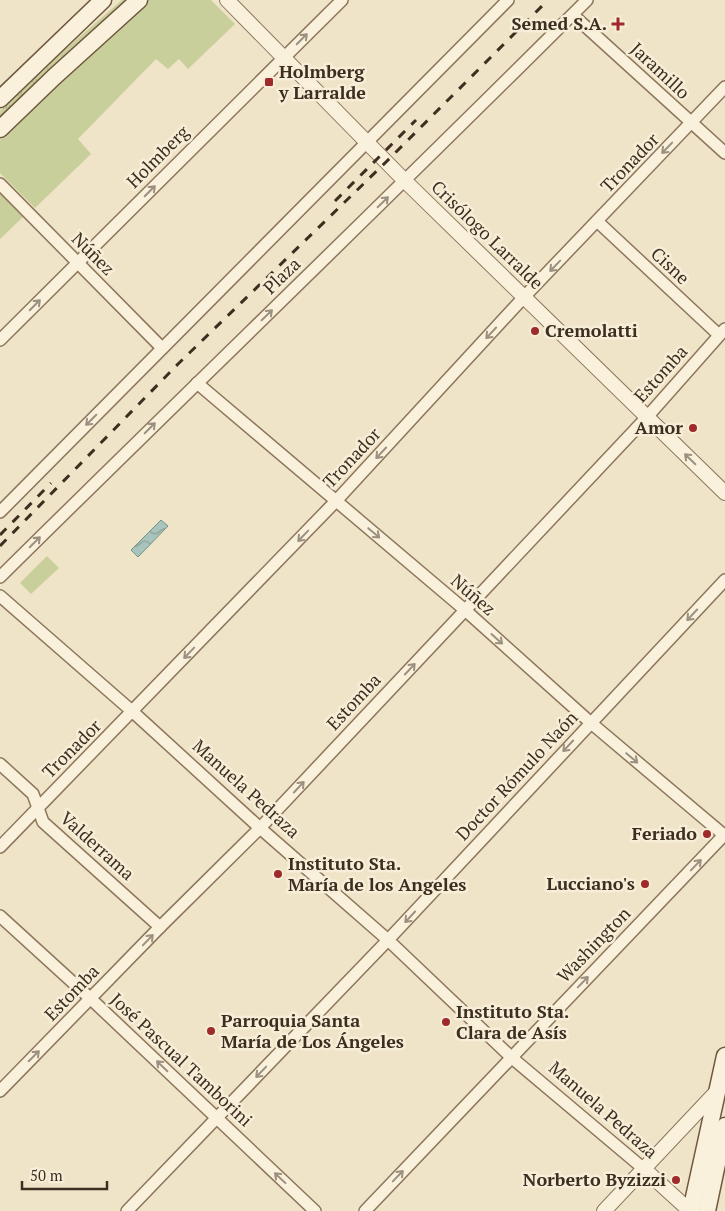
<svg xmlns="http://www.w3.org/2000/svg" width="725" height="1211" font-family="'PT Serif',serif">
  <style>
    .grass { fill: url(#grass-tufts) }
    .green { fill: #c9cf9b }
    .water { fill: url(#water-waves); stroke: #6f938a }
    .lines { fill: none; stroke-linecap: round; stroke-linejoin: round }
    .minor-casing { stroke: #8d765c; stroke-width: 14 }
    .tertiary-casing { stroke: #8d765c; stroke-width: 16 }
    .secondary-casing { stroke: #6f573f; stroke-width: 19 }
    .minor { stroke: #faf1dc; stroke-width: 11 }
    .tertiary { stroke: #faf1dc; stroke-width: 14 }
    .secondary { stroke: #faf1dc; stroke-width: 16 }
    .rail { stroke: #3d2e20; stroke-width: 3; stroke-dasharray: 9 9; stroke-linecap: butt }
    .oneway { stroke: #9c907e }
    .poi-dot { fill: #9e2a2b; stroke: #f7eed8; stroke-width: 2 }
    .labels { text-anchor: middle; stroke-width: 5; stroke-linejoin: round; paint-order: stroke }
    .poi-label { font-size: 18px; font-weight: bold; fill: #3d2e20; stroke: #f7eed8; text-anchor: end }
    .street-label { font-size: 18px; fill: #3d2e20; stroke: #f7eed8 }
  </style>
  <defs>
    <pattern id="grass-tufts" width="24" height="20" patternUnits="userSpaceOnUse" patternTransform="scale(1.25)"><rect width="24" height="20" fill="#c9cf9b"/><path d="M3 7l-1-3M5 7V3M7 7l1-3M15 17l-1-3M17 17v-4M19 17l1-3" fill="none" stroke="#aeb285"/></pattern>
    <pattern id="water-waves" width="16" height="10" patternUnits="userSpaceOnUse" patternTransform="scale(1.25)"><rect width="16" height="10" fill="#a9c4bc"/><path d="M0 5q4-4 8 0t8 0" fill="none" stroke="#8ba098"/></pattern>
  </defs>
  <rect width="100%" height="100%" fill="#f0e4c8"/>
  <polygon class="grass" points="122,0 131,0 0,121 0,111 39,72"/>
  <g class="green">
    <polygon points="145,0 211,0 235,24 188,69 179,59 168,69 156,59 78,139 91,154 35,208 0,173 0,140"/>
    <polygon points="0,193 23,217 0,239"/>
    <polygon points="47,556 59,568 31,594 20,583"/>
  </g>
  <polygon class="water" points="161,520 168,526 138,557 131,550"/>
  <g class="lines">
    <g class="minor-casing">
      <g id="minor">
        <polyline points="573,15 725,153"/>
        <polyline points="0,184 162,348"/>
        <polyline points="598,222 719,335"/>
        <polyline points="0,340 342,0"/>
        <polyline points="197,383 465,610 591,723 725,836"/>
        <polyline points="0,512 508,0"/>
        <path d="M 0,577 C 195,384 393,194 587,0"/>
        <polyline points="0,596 133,712 260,828 388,940 511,1057 644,1169"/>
        <polyline points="0,764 33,794 43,822 160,927"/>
        <polyline points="0,847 336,501 524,297 725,87"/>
        <polyline points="0,916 91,999 315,1211"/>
        <polyline points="0,1091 160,927 260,828 647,417 725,329"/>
        <polyline points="127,1211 388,940 725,580"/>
        <polyline points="365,1211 725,834"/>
      </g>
    </g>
    <g class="tertiary-casing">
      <g id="tertiary">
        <polyline points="227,0 405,181 725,493"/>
        <polyline points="644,1169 690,1211"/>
        <polyline points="604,1211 719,1089"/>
      </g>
    </g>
    <g class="secondary-casing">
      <g id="secondary">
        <polyline points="0,99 103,0"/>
        <polyline points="0,129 54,77 139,0"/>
        <polyline points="691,1211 725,1056"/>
        <polyline points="707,1211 725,1126"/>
      </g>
    </g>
    <use href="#minor" class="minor"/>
    <use href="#tertiary" class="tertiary"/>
    <use href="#secondary" class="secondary"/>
    <g class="rail">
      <polyline points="335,201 416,120"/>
      <polyline points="0,535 51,483"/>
      <polyline points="0,546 178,364 386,162 548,0"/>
    </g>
  </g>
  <defs><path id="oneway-shaft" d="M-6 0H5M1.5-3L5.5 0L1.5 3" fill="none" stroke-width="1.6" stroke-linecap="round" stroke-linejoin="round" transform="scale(1.25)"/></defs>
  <g class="oneway">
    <use href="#oneway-shaft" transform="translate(302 39) rotate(-45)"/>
    <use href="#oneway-shaft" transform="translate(667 148) rotate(134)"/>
    <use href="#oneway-shaft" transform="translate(150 191) rotate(-45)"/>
    <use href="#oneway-shaft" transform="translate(383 202) rotate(-44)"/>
    <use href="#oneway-shaft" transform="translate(555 266) rotate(134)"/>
    <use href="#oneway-shaft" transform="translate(35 305) rotate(-45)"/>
    <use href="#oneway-shaft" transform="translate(267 315) rotate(-44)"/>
    <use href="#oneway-shaft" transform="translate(491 333) rotate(133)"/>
    <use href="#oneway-shaft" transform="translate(91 420) rotate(135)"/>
    <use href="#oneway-shaft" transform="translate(150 428) rotate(-45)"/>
    <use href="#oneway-shaft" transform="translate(381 453) rotate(133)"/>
    <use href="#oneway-shaft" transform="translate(690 459) rotate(-136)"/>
    <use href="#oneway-shaft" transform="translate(374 533) rotate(40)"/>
    <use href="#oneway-shaft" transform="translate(303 536) rotate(134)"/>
    <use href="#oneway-shaft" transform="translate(35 542) rotate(-45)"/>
    <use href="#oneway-shaft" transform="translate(692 615) rotate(133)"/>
    <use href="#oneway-shaft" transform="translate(497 639) rotate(42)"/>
    <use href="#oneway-shaft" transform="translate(189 653) rotate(134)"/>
    <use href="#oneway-shaft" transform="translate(410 669) rotate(-47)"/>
    <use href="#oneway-shaft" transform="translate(568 746) rotate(133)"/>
    <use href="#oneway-shaft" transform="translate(632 758) rotate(40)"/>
    <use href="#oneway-shaft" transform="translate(299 787) rotate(-47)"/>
    <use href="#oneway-shaft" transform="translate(696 865) rotate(-46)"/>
    <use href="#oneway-shaft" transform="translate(410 917) rotate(133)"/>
    <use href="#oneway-shaft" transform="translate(148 940) rotate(-46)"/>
    <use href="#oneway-shaft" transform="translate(583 982) rotate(-46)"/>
    <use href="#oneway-shaft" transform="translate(34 1056) rotate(-45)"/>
    <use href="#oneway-shaft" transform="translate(162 1066) rotate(-136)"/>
    <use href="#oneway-shaft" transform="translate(261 1072) rotate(134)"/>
    <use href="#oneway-shaft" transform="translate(398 1176) rotate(-46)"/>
    <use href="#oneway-shaft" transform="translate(280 1178) rotate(-137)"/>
  </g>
  <g class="poi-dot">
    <path d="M615.5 16.5h5v5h5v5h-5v5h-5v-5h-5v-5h5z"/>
    <rect x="264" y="77" width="10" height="10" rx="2.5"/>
    <circle cx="535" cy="331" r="5"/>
    <circle cx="693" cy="428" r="5"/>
    <circle cx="707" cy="834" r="5"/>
    <circle cx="278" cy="874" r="5"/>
    <circle cx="645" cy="884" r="5"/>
    <circle cx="446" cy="1022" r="5"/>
    <circle cx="211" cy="1031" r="5"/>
    <circle cx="676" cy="1180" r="5"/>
  </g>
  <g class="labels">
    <g class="poi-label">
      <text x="607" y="30">Semed S.A.</text>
      <text x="279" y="78" text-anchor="start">Holmberg<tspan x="279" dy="21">y Larralde</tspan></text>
      <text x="545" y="337" text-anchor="start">Cremolatti</text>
      <text x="683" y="434">Amor</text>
      <text x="697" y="840">Feriado</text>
      <text x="288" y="870" text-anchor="start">Instituto Sta.<tspan x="288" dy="21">María de los Angeles</tspan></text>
      <text x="635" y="890">Lucciano's</text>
      <text x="456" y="1018" text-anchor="start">Instituto Sta.<tspan x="456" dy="21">Clara de Asís</tspan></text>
      <text x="221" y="1027" text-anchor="start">Parroquia Santa<tspan x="221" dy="21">María de Los Ángeles</tspan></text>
      <text x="666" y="1186">Norberto Byzizzi</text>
    </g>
    <g class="street-label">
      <text transform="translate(660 71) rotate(43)" y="6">Jaramillo</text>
      <text transform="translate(158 157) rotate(-45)" y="6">Holmberg</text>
      <text transform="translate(630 163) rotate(-46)" y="6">Tronador</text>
      <text transform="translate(487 235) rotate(44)" y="6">Crisólogo Larralde</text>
      <text transform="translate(93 254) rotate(45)" y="6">Núñez</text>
      <text transform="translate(670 266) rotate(43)" y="6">Cisne</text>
      <text transform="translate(282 276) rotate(-44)" y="6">Plaza</text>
      <text transform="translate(661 374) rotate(-48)" y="6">Estomba</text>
      <text transform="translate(352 458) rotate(-47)" y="6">Tronador</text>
      <text transform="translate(473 595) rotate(41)" y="6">Núñez</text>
      <text transform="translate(354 702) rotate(-47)" y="6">Estomba</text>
      <text transform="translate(72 749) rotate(-45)" y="6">Tronador</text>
      <text transform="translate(517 776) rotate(-47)" y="6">Doctor Rómulo Naón</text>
      <text transform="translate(246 789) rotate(42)" y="6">Manuela Pedraza</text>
      <text transform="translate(97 846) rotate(42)" y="6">Valderrama</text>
      <text transform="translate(594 945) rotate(-46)" y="6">Washington</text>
      <text transform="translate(72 993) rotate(-46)" y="6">Estomba</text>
      <text transform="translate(181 1060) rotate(43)" y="6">José Pascual Tamborini</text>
      <text transform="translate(603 1110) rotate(41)" y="6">Manuela Pedraza</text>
    </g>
  </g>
  <path d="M22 1181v8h85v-8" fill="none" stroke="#3d2e20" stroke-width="2.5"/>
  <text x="30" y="1181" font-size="15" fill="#3d2e20" stroke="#f7eed8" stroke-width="4" paint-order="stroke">50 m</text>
</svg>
